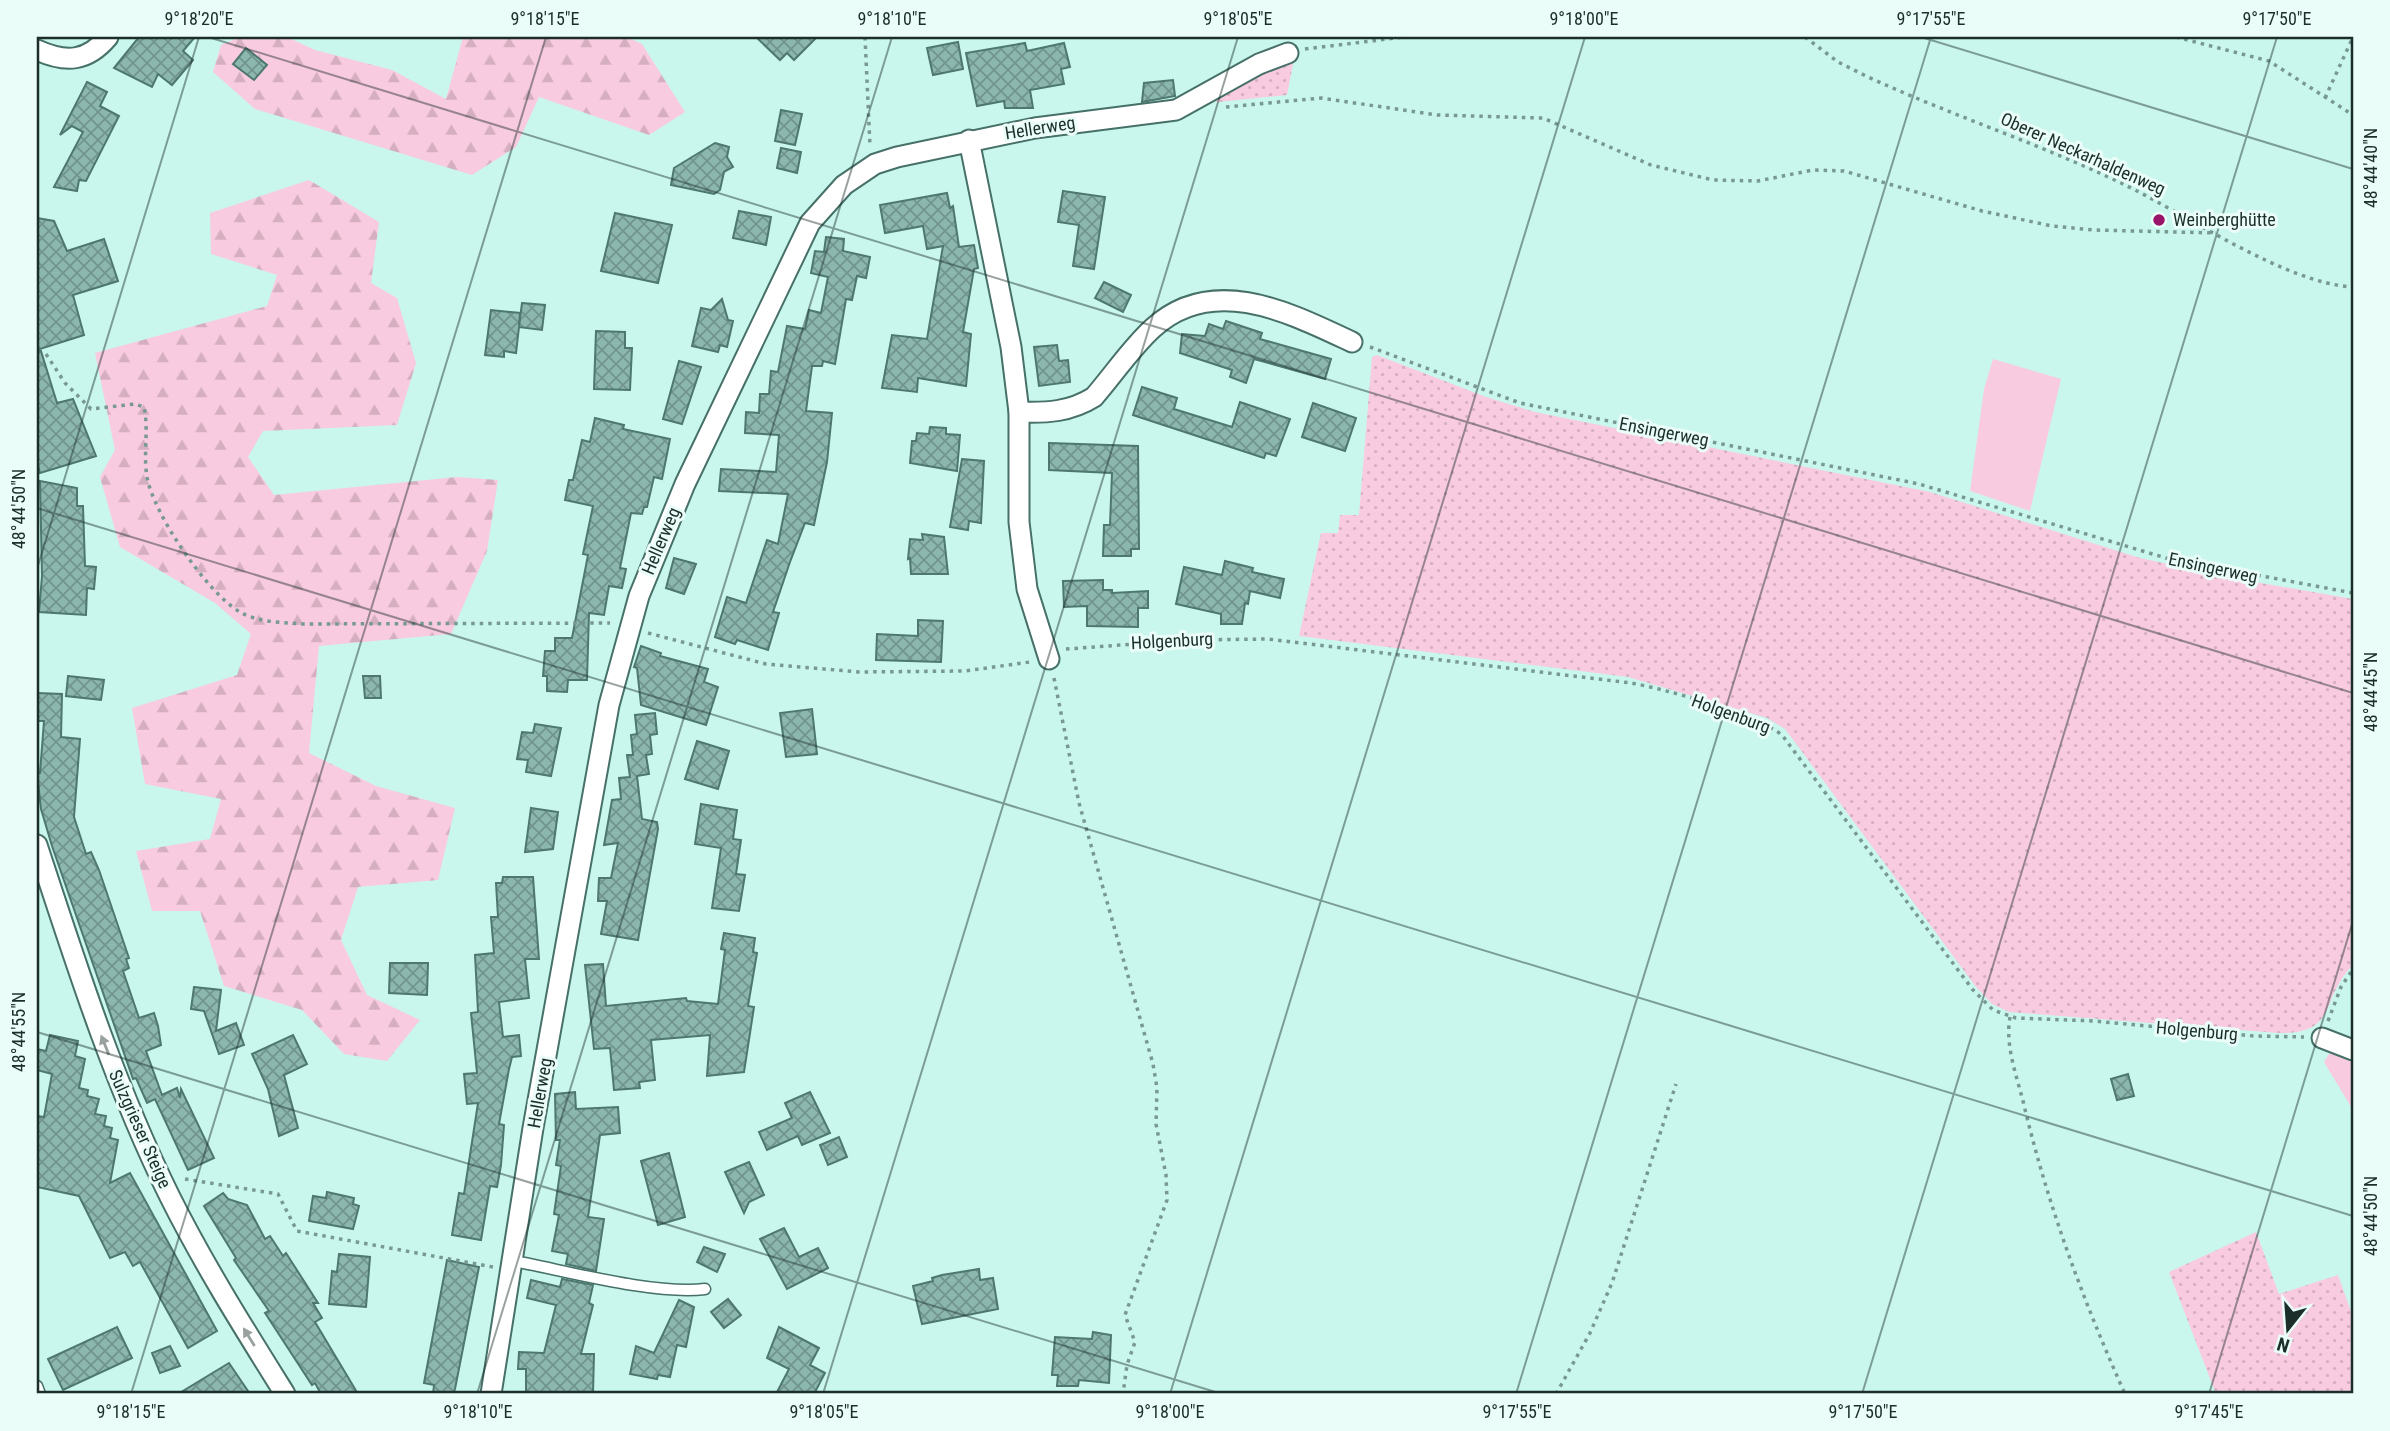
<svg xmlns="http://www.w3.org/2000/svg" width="2390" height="1431" font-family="'Roboto Condensed',sans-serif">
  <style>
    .grass { fill: url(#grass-dots) }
    .forest { fill: url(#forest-firs) }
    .garden { fill: #f9cbe0 }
    .building { fill: url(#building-cross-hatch); stroke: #4d776f; stroke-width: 2 }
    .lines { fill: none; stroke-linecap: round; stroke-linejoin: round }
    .service-casing { stroke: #467068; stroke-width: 13 }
    .minor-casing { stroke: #467068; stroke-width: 23 }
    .path { stroke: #789992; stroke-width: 3.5; stroke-dasharray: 3.5 5; stroke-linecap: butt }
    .service { stroke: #fff; stroke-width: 10 }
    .minor { stroke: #fff; stroke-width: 19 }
    .oneway { fill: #99a19f }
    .ticks { fill: none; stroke: #1c2e2a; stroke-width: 2; stroke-opacity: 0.45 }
    .poi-dot { fill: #991468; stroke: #ebfdf9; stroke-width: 2.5 }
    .labels { text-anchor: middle; stroke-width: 6; stroke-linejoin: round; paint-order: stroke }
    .street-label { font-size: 18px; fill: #1c2e2a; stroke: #ebfdf9 }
    .poi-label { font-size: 18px; fill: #1c2e2a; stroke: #ebfdf9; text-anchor: start }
    .neatline { fill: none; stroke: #1c2e2a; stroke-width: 2.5 }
    .ticks-label { font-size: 18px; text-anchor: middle; fill: #1c2e2a }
  </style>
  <defs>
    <pattern id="grass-dots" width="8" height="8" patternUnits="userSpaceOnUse" patternTransform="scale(1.75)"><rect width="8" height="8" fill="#f9cbe0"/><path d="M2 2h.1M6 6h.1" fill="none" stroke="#d5afc0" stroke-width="1.8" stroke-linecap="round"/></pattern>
    <pattern id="forest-firs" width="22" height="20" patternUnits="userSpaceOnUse" patternTransform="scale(1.75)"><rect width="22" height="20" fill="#f9cbe0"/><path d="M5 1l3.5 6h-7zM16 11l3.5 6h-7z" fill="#d5afc0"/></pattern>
    <pattern id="building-cross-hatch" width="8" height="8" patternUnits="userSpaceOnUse" patternTransform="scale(1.75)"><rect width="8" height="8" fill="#8bb7ae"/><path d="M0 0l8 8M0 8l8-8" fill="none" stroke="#71958e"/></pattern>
  </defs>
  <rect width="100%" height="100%" fill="#c9f7ed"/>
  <g class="grass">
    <polygon points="1294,59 1287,95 1218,102 1211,100 1257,74"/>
    <path d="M 1377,355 L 1486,397 L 1535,412 L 1930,492 L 2140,558 L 2238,579 L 2353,599 L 2353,965 C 2319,999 2339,1034 2279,1033 L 2009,1012 L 1992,1004 L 1976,987 L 1794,741 L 1785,729 L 1767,718 L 1628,677 L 1299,636 L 1321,533 L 1338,533 L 1340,515 L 1359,515 L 1372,357 Z"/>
    <polygon points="2256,1232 2279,1294 2338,1275 2353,1317 2353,1394 2216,1394 2169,1272"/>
  </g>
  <g class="forest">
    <polygon points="240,37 287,37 315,50 392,70 446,99 463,37 627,37 642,44 685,112 649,135 539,97 516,147 472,175 255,109 213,72 221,45"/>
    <polygon points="309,180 379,222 371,283 397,298 416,363 397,425 263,431 248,457 274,495 457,477 498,480 487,551 451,634 319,646 309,753 376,786 455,808 438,880 358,887 341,940 367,995 420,1020 387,1061 344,1054 302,1010 224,986 200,911 152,911 136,851 210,839 221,799 145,784 132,708 237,675 251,634 215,603 120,547 100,477 115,450 95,353 267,306 277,275 211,254 210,213"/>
  </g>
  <g class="garden">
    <polygon points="1993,359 2061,379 2030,511 1970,491 1984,389"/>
    <polygon points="2331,1051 2353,1060 2353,1110 2324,1062"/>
  </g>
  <g class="building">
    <polygon points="139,37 195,37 183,51 193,60 172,85 158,74 152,87 114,68"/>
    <polygon points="756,37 817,37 794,60 787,53 780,60"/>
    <polygon points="958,42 963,69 933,75 927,48"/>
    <polygon points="1025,43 1027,51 1064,43 1070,67 1061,69 1064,84 1030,90 1033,108 1005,108 1004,101 977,106 966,53"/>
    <polygon points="246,48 267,65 254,80 233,64"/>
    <polygon points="1173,80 1175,96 1142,102 1144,83"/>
    <polygon points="87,82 107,92 100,106 119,116 86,181 79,180 77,191 54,187 83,132 72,126 60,135"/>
    <polygon points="781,110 802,114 795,145 775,141"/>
    <polygon points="715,143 729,147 727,157 733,167 724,172 720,190 714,194 671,185 674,168"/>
    <polygon points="781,148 801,152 797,173 777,168"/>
    <polygon points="1063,191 1105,197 1094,269 1073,266 1079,225 1058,222"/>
    <polygon points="947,193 950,208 953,206 959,247 974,245 978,268 974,269 963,332 971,334 966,386 918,378 917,392 882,388 892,335 927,339 943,246 927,249 923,226 885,233 880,205"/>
    <polygon points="739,211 771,217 766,245 733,238"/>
    <polygon points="615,213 672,225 658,283 601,271"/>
    <polygon points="37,218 54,221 67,251 104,239 118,281 73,295 84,335 37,350"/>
    <polygon points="826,237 844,239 843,251 870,257 866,278 857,276 852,300 846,299 835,364 823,361 822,366 812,366 806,411 832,413 827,462 814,525 805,523 790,562 773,612 779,613 768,650 737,640 735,644 715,637 727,597 746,603 767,540 778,544 788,494 719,491 721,469 776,472 779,435 745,433 746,412 759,413 760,394 769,394 771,371 778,372 787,326 805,329 809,310 821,313 828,277 811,273 815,251 824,252"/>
    <polygon points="1104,282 1131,295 1123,312 1095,298"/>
    <polygon points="722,299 728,320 733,321 727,347 720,345 718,352 692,346 701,308 711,310"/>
    <polygon points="522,303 545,305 542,330 519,327 516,353 504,351 504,357 485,355 491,310 520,313 519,326"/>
    <polygon points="1226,321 1262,333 1260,339 1331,359 1325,379 1254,359 1246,383 1230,377 1232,370 1180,353 1182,334 1205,336 1209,324 1223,329"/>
    <polygon points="596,331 625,332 625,348 632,348 630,390 594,389"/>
    <polygon points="1057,345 1059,361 1068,360 1070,382 1039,386 1034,347"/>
    <polygon points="41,351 57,403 73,399 96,456 40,473 37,462 37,352"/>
    <polygon points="679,361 701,367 682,424 663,419"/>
    <polygon points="1142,387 1177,398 1174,409 1232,427 1240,402 1290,419 1276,456 1266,453 1264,458 1133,415"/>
    <polygon points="1313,403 1356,418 1345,451 1302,437"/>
    <polygon points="595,418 624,425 623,429 670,439 662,479 654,477 647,507 644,507 642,514 631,513 620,568 626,569 622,588 609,586 604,615 589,613 587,680 568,680 567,692 547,691 547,676 543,676 545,651 555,651 555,638 572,638 588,555 583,554 593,506 565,500 569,480 573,480 582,440 590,442"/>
    <polygon points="930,427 946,428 946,434 960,435 957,471 910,463 912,441 916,441 917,433 929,434"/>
    <polygon points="1049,443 1138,446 1139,549 1131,549 1131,556 1103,556 1104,525 1110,525 1112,473 1049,470"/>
    <polygon points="962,459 984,461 981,523 969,521 968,530 950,527"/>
    <polygon points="40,481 77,488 77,506 83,506 85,566 96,567 94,589 87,588 86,615 39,612 42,576"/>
    <polygon points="922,534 944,537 948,574 911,574 910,558 908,559 910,539 923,540"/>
    <polygon points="674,558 696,564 684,594 666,588"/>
    <polygon points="1225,561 1253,568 1252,572 1284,579 1280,598 1250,591 1248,604 1245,603 1242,624 1221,624 1221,614 1176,604 1184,567 1222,575"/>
    <polygon points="1103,580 1103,590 1112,590 1112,593 1148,591 1148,608 1138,608 1138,627 1087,626 1087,606 1064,607 1063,581"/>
    <polygon points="918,620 943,621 941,662 876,660 877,634 918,636"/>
    <polygon points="641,646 661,653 660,656 708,669 704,682 718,687 706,725 641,705 637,668 634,667"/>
    <polygon points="68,676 104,680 101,700 66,696"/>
    <polygon points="363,676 380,676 381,698 365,698"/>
    <polygon points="37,693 62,694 61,737 80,739 74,817 86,854 91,852 99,870 129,958 126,959 129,968 123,971 139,1018 154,1013 158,1026 161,1045 146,1051 162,1095 177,1088 180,1098 181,1089 214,1158 188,1170 155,1099 147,1103 136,1078 133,1079 52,846 41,809 37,773 40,773 44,721 37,721"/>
    <polygon points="812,709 817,754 786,757 780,713"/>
    <polygon points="655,713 657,734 650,735 652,754 646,755 649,774 637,776 642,819 657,822 658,829 638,940 601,934 607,901 598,901 599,878 611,878 618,843 604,845 612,800 621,799 619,778 630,777 627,755 633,755 631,735 637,734 635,715"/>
    <polygon points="535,724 561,728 551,776 526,772 528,760 517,759 522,732 533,733"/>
    <polygon points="697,741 729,751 718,789 685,779"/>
    <polygon points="701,804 737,810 733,839 741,840 736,874 745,875 739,911 712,908 721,848 695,844"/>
    <polygon points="531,808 558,812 553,849 525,852"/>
    <polygon points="503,877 533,877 539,959 525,959 529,998 499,1002 503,1037 519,1035 521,1056 512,1057 509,1069 499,1124 504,1125 501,1165 497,1187 490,1186 481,1240 452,1235 459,1193 464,1194 478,1103 467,1104 464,1074 477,1073 471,1013 478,1012 475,955 494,953 491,917 498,917 496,883 502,883"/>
    <polygon points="724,933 755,938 753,952 757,953 748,1006 754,1007 744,1072 707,1076 710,1035 651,1040 655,1080 639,1082 640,1088 614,1090 610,1048 594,1049 585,965 603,964 606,1006 686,998 687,1001 718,1004 725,950 721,949"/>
    <polygon points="390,963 428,963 427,995 389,993"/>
    <polygon points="194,987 221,990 216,1031 236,1023 244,1045 219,1054 204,1011 191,1009"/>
    <polygon points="50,1035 78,1041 75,1056 85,1059 79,1088 88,1090 87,1096 99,1099 95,1114 106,1116 104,1126 112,1128 110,1138 118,1140 110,1183 130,1173 217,1331 188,1348 140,1262 133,1266 125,1252 110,1258 79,1196 37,1187 37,1116 44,1117 52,1074 37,1070 37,1049 46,1051"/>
    <polygon points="293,1035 307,1064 284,1075 298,1128 279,1136 268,1089 252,1054"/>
    <polygon points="2128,1074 2134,1096 2117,1100 2111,1079"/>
    <polygon points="575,1092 576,1109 618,1107 620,1133 600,1135 588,1217 604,1219 596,1271 566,1264 568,1254 552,1251 559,1215 554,1214 561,1166 556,1165 560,1140 556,1140 555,1094"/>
    <polygon points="810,1092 830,1133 802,1145 798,1136 767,1150 759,1132 792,1118 785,1103"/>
    <polygon points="839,1137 847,1157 828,1165 820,1145"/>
    <polygon points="669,1153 685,1217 658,1225 641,1161"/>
    <polygon points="749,1162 764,1195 749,1202 744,1213 725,1172"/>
    <polygon points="327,1192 354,1198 353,1204 359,1206 353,1229 309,1221 313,1196 326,1198"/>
    <polygon points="223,1193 228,1199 247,1205 265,1239 270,1236 283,1256 286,1253 318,1303 313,1303 322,1318 315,1322 358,1394 321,1394 315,1383 312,1385 265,1313 269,1311 234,1260 236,1258 204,1206"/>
    <polygon points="784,1228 799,1257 818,1248 828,1268 787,1289 760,1239"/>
    <polygon points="704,1247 725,1254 717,1272 697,1262"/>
    <polygon points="339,1254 370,1257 366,1307 329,1304 332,1271 337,1272"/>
    <polygon points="447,1260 479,1267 455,1389 453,1394 433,1394 434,1385 424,1383"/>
    <polygon points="979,1269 980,1280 993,1278 998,1309 922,1324 913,1286 933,1281 932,1278 942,1275"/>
    <polygon points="562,1279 593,1285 589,1303 593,1305 581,1354 594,1354 593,1394 526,1394 526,1369 518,1369 519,1352 544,1353 556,1305 527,1298 531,1280 560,1287"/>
    <polygon points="728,1299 741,1315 724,1328 711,1312"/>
    <polygon points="679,1300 694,1307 686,1347 677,1345 670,1377 658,1375 657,1379 630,1374 636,1346 654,1353"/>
    <polygon points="117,1327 132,1358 63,1390 48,1359"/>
    <polygon points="779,1327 819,1348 810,1365 825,1373 814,1394 776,1394 789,1369 767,1358"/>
    <polygon points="1093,1332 1111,1335 1109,1383 1079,1380 1078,1386 1057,1386 1058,1375 1052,1375 1055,1337 1092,1339"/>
    <polygon points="170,1346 180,1366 160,1373 152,1353"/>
    <polygon points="229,1363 250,1394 178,1394"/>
  </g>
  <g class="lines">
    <g class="service-casing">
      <g id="service">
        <path d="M 514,1261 C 567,1271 654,1295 705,1289"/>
        <polyline points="37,1386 40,1394"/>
      </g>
    </g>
    <g class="minor-casing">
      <g id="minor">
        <path d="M 37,50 C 66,63 87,62 108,37"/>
        <polyline points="969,140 1011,347 1019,412 1019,522 1027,589 1049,659"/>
        <path d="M 1019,412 C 1047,413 1070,412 1094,397 C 1114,374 1131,348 1153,328 C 1213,273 1290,313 1352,342"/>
        <path d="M 37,845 C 76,964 114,1084 170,1197 C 204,1265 245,1330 285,1394"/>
        <polyline points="2322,1038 2353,1050"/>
        <polyline points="491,1394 533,1128 609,705 639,596 685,484 810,223 844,185 875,164 897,157 1035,128 1176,110 1259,64 1288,53"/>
      </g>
    </g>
    <g class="path">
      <polyline points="865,37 870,146"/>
      <path d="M 1805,37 L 1838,62 L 1866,76 C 1950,115 2038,143 2121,183 C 2186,214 2284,283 2353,287"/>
      <polyline points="2176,37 2269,61 2353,115"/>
      <polyline points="1305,49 1404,37"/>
      <polyline points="2325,98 2353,37"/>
      <polyline points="1226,107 1321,98 1437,115 1543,118 1651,165 1713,180 1758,181 1813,170 1844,171 1982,211 2052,226 2094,230 2216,233"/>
      <polyline points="1370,347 1520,403 1919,484 2166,558 2353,593"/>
      <path d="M 46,354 L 65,383 L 91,409 L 135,404 L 144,407 C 149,430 143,454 147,477 C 153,513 207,593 240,612 C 259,623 282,622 303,624 L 610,623"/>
      <polyline points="648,633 766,664 859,672 965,671 1030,662"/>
      <path d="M 1066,649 L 1191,640 L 1268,639 L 1631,683 C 1666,689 1755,714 1782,735 L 1973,990 L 1993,1010 L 2016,1018 L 2094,1021 L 2254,1036 L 2304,1037"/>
      <polyline points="1054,678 1079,803 1153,1064 1157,1088 1156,1124 1166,1175 1167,1200 1125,1315 1135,1342 1127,1365 1123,1394"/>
      <path d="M 2010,1017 C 2005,1045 2016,1074 2023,1101 C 2047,1203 2082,1298 2125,1394"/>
      <polyline points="2328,1021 2341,987 2353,969"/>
      <polyline points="185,1179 278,1194 297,1231 493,1267"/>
      <polyline points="1556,1394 1590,1333 1612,1283 1676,1084"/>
    </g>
    <use href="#service" class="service"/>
    <use href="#minor" class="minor"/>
  </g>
  <defs><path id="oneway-solid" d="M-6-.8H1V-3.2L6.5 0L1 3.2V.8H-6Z" transform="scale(1.75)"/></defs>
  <g class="oneway">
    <use href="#oneway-solid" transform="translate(105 1045) rotate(-112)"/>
    <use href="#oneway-solid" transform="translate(249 1337) rotate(-122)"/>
  </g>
  <path class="ticks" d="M 208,37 L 2353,693M 1921,37 L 2353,169M 37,508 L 2353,1216M 37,569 L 199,37M 37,1032 L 1222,1394M 131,1394 L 546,37M 477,1394 L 892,37M 823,1394 L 1238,37M 1170,1394 L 1585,37M 1516,1394 L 1931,37M 1862,1394 L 2277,37M 2209,1394 L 2353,921"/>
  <circle class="poi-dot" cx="2159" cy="220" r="7"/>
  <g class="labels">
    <g class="street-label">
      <text transform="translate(1040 128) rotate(-9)" y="6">Hellerweg</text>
      <text transform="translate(2083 154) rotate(24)" y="6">Oberer Neckarhaldenweg</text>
      <text transform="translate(1664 432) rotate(11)" y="6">Ensingerweg</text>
      <text transform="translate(661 541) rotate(-67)" y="6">Hellerweg</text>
      <text transform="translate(2213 568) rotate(12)" y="6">Ensingerweg</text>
      <text transform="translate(1172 641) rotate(-3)" y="6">Holgenburg</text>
      <text transform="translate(1731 714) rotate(20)" y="6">Holgenburg</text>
      <text transform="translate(2197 1031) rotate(5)" y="6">Holgenburg</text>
      <text transform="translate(540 1093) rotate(-80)" y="6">Hellerweg</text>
      <text transform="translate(140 1129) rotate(66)" y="6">Sulzgrieser Steige</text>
    </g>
    <g class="poi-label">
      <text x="2173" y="226">Weinberghütte</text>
    </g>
  </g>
  <rect width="2390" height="1431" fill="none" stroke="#ebfdf9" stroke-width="77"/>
  <g transform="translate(2288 1329) rotate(197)" stroke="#ebfdf9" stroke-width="5" paint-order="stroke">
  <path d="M0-5L12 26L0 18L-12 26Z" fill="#1c2e2a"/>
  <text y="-10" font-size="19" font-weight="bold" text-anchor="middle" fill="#1c2e2a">N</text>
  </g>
  <rect x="38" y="38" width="2314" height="1354" class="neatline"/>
  <g class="ticks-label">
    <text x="199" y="25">9°18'20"E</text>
    <text x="545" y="25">9°18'15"E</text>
    <text x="892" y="25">9°18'10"E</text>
    <text x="1238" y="25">9°18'05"E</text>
    <text x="1584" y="25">9°18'00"E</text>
    <text x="1931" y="25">9°17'55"E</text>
    <text x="2277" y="25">9°17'50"E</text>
    <text transform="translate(2371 168) rotate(-90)" y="6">48°44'40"N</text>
    <text transform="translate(19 509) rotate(-90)" y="6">48°44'50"N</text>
    <text transform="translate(2371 692) rotate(-90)" y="6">48°44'45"N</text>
    <text transform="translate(19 1032) rotate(-90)" y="6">48°44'55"N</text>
    <text transform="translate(2371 1216) rotate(-90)" y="6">48°44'50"N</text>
    <text x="131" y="1418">9°18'15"E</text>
    <text x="478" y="1418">9°18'10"E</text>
    <text x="824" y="1418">9°18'05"E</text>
    <text x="1170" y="1418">9°18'00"E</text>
    <text x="1517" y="1418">9°17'55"E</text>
    <text x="1863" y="1418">9°17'50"E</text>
    <text x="2209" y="1418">9°17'45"E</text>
  </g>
</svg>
